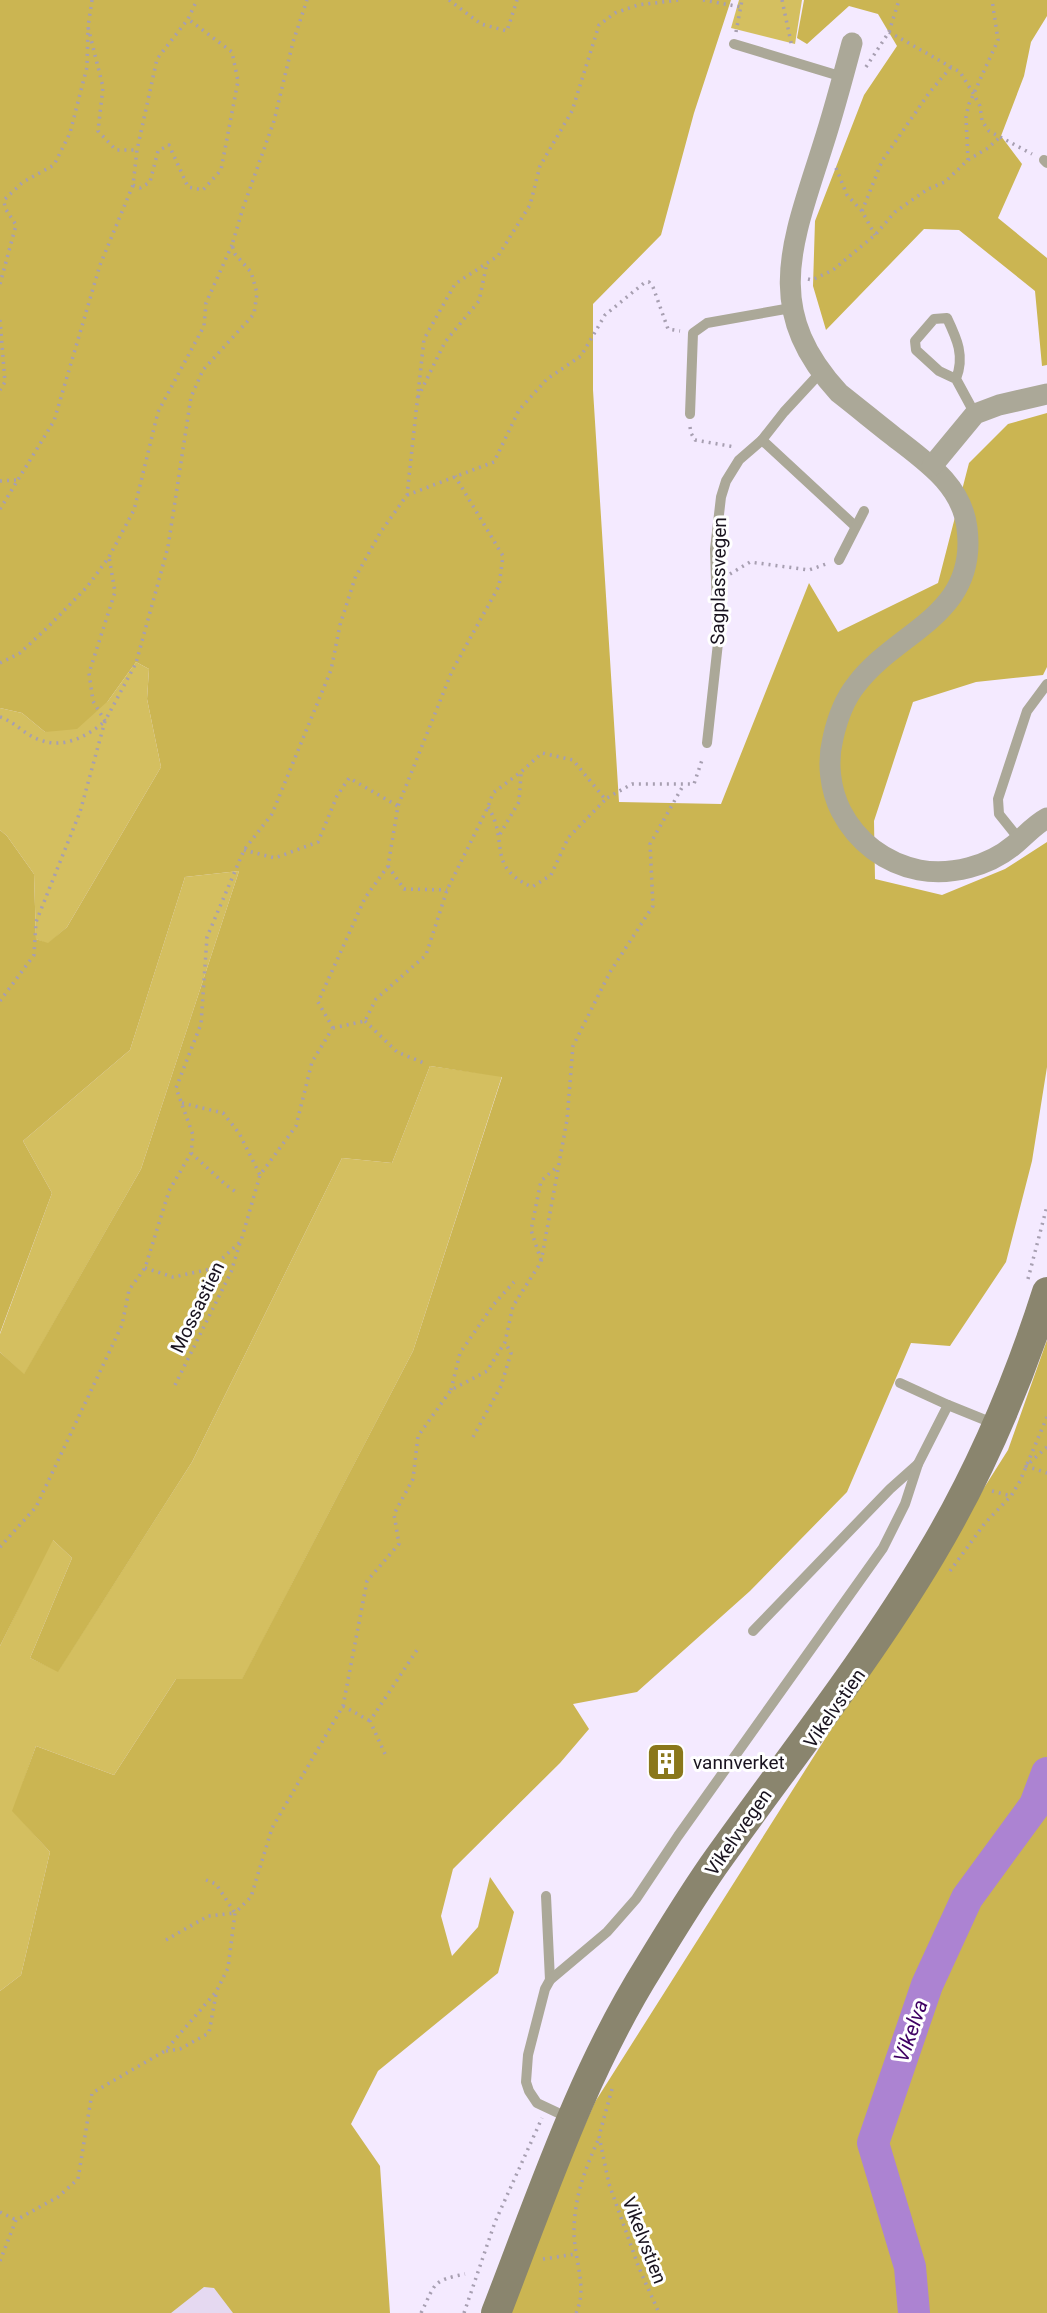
<svg xmlns="http://www.w3.org/2000/svg" width="1047" height="2313" font-family="Roboto,sans-serif">
  <style>
    .built { fill: #e5d9f1 }
    .green { fill: #d4bf60 }
    .forest { fill: #cbb552 }
    .lines { fill: none; stroke-linecap: round; stroke-linejoin: round }
    .river { stroke: #ac83d2; stroke-width: 32 }
    .path { stroke: #a79fb1; stroke-width: 3.5; stroke-dasharray: 2 5; stroke-linecap: butt }
    .lane { stroke: #aba898; stroke-width: 10 }
    .street { stroke: #aba898; stroke-width: 21 }
    .secondary { stroke: #8a856e; stroke-width: 30 }
    .labels { text-anchor: middle; stroke-width: 6; stroke-linejoin: round; paint-order: stroke }
    .street-label { font-size: 19px; fill: #19131f; stroke: #fff }
    .poi-label { font-size: 19px; fill: #19131f; stroke: #fff; text-anchor: start }
    .water-label { font-size: 21px; font-style: italic; fill: #3f0063; stroke: #fff }
  </style>
  <rect width="100%" height="100%" fill="#f4eaff"/>
  <polygon class="built" points="212,2276 240,2313 140,2313"/>
  <g class="green">
    <polygon points="739,0 802,0 795,44 731,28"/>
    <polygon points="136,662 149,669 147,699 161,767 67,927 48,944 36,939 34,874 7,836 0,830 0,708 22,713 45,732 108,701"/>
    <polygon points="239,871 141,1169 24,1375 0,1352 0,1334 52,1193 23,1141 130,1050 185,877"/>
    <polygon points="430,1066 502,1076 413,1351 242,1680 176,1679 114,1775 36,1746 13,1811 50,1852 21,1975 0,1991 0,1646 52,1539 72,1558 30,1658 58,1671 192,1462 342,1158 392,1163"/>
  </g>
  <g class="forest">
    <polygon points="0,0 731,0 694,113 661,235 593,304 593,390 619,802 721,804 809,583 838,632 938,583 969,463 1008,424 1047,413 1047,667 1043,675 976,682 913,702 874,821 875,879 942,895 1005,869 1047,842 1047,1067 1032,1161 1006,1262 950,1346 911,1343 847,1492 750,1591 637,1692 573,1704 589,1729 560,1763 453,1869 441,1916 452,1956 478,1927 490,1877 514,1912 498,1973 378,2071 351,2124 380,2166 390,2313 233,2313 214,2288 204,2287 171,2313 0,2313 0,1991 21,1975 50,1852 12,1811 36,1746 114,1775 176,1679 242,1679 413,1351 502,1077 430,1066 392,1163 342,1158 192,1462 58,1672 30,1658 72,1558 53,1540 0,1646 0,1352 24,1374 141,1169 239,871 185,877 130,1050 23,1141 52,1193 0,1333 0,830 7,836 34,874 36,939 48,943 67,927 161,767 147,699 149,669 136,662 108,701 77,729 45,732 22,713 0,708"/>
    <polygon points="804,0 1047,0 1047,16 1031,42 1024,76 1001,136 1022,164 998,218 1047,258 1047,365 1042,366 1035,291 959,230 924,229 826,330 813,286 815,221 864,95 897,46 878,14 849,6 807,44 797,38"/>
    <polygon points="1047,1340 1047,2313 511,2313 551,2201 595,2102 1008,1450"/>
  </g>
  <g class="lines">
    <polyline class="river" points="914,2313 910,2267 873,2143 927,1985 967,1898 1035,1805 1047,1773"/>
    <g class="path">
      <polyline points="92,0 88,27 103,87 98,131 116,150 137,150"/>
      <polyline points="449,0 481,24 507,31 517,0"/>
      <polyline points="703,0 741,7"/>
      <polyline points="782,0 792,47"/>
      <polyline points="736,32 742,0"/>
      <polyline points="889,32 960,72 973,93 980,106 982,121 989,131 1032,154"/>
      <polyline points="866,67 889,32 899,0"/>
      <polyline points="968,160 988,148 999,138"/>
      <polyline points="836,168 847,195 862,211 875,235"/>
      <polyline points="133,185 140,188 150,182 158,151 169,145 188,187 203,190 221,170 238,81 232,52 188,19"/>
      <polyline points="862,211 882,161 929,93 951,67"/>
      <polyline points="808,279 812,280 833,270 875,235 895,212 928,189 945,182 968,160 966,117 969,104 998,40 992,0"/>
      <polyline points="0,284 16,225 5,208 4,200 23,182 54,165 70,133 87,67 88,27"/>
      <polyline points="0,320 5,382 0,390"/>
      <polyline points="418,397 445,342 479,301 487,263"/>
      <polyline points="690,427 691,433 695,440 735,447"/>
      <polyline points="0,481 18,480"/>
      <polyline points="407,495 494,462 519,410 547,379 581,356 605,315 644,283 649,282 653,287 668,329 680,331"/>
      <polyline points="0,509 54,421 100,265 133,185 137,150 157,59 188,19 197,0"/>
      <polyline points="730,574 750,562 809,570 826,564"/>
      <polyline points="0,663 20,653 47,628 87,587 109,557 134,510 158,412 204,326 206,303 232,245"/>
      <path d="M 0,717 C 15,722 25,735 40,740 C 62,749 86,737 103,723"/>
      <polyline points="105,721 93,701 89,673 115,592 109,557"/>
      <path d="M 488,807 C 510,842 485,866 532,887 L 551,875 L 568,838 L 605,800"/>
      <polyline points="500,834 519,802 521,774"/>
      <polyline points="244,850 275,858 318,842 337,796 349,778 398,806"/>
      <polyline points="388,866 404,889 447,890"/>
      <polyline points="0,1001 34,955 36,922 80,812 105,721 136,663 168,547 191,397 203,370 254,314 257,293 251,272 235,254 232,245 243,208 274,121 293,42 307,0"/>
      <polyline points="365,1021 397,1052 424,1063"/>
      <polyline points="333,1028 318,1002 365,898 388,866 398,806 452,671 499,586 503,556 455,476"/>
      <polyline points="333,1028 365,1021 376,999 426,955 447,890 488,807 493,793 521,772 542,753 573,760 605,799 632,784 694,784 703,757"/>
      <polyline points="182,1103 223,1113 239,1133 260,1175"/>
      <polyline points="191,1153 226,1185 236,1192"/>
      <polyline points="541,1260 531,1230 541,1181 558,1166"/>
      <polyline points="145,1268 173,1277 211,1269 241,1241 260,1175 296,1126 312,1062 332,1029"/>
      <polyline points="1028,1279 1047,1206"/>
      <polyline points="175,1385 231,1272 240,1243"/>
      <polyline points="451,1390 460,1353 494,1304 514,1282"/>
      <polyline points="473,1437 501,1386 511,1353 505,1342"/>
      <polyline points="1047,1447 1026,1466 1047,1473"/>
      <polyline points="992,1491 1011,1496"/>
      <polyline points="0,1547 36,1507 122,1325 129,1290 145,1268 169,1191 191,1153 193,1135 176,1088 201,1024 207,937 244,850 272,814 331,670 340,625 355,578 380,533 407,495 424,339 455,284 498,256 530,205 540,166 572,111 599,25 615,13 638,5 679,0"/>
      <polyline points="950,1571 985,1523 1011,1496 1020,1481 1047,1417"/>
      <polyline points="343,1706 370,1721"/>
      <polyline points="385,1754 370,1721 417,1650"/>
      <polyline points="166,1940 208,1916 235,1913 216,1884 206,1880"/>
      <polyline points="166,2051 180,2049 209,2033 216,1994"/>
      <polyline points="612,2089 599,2136 609,2184 639,2268 659,2313"/>
      <polyline points="0,2212 16,2220"/>
      <polyline points="543,2259 576,2254"/>
      <polyline points="0,2261 16,2220 58,2197 78,2179 92,2093 165,2051 216,1992 228,1968 235,1913 251,1897 272,1828 343,1706 367,1581 399,1544 394,1514 413,1479 418,1436 451,1390 487,1371 505,1342 513,1306 541,1262 567,1120 573,1046 610,972 653,906 650,844 684,784"/>
      <path d="M 421,2313 C 436,2283 431,2281 465,2274"/>
      <polyline points="464,2313 495,2222 542,2118"/>
      <path d="M 576,2313 C 588,2288 574,2259 574,2232 C 574,2198 585,2169 599,2138"/>
    </g>
    <g class="lane">
      <polyline points="734,44 843,77"/>
      <polyline points="1044,160 1047,163"/>
      <path d="M 956,379 L 939,371 L 916,350 L 915,341 L 934,319 L 947,318 C 957,339 965,356 956,379 L 975,414"/>
      <polyline points="690,414 693,333 707,323 791,308"/>
      <polyline points="762,440 855,526"/>
      <polyline points="839,560 864,511"/>
      <polyline points="707,743 718,643 715,549 721,497 726,481 739,460 762,440 784,412 821,372"/>
      <polyline points="1019,839 999,814 998,799 1027,711 1047,684"/>
      <polyline points="900,1383 948,1405"/>
      <polyline points="753,1631 890,1489 918,1464"/>
      <polyline points="546,1896 550,1980"/>
      <polyline points="571,2119 537,2103 529,2091 526,2082 528,2055 545,1989 550,1980 607,1932 636,1899 678,1836 883,1548 905,1504 918,1464 948,1405 995,1424"/>
    </g>
    <g class="street">
      <path d="M 852,43 C 843,77 834,111 823,145 C 793,241 761,309 839,393 C 857,407 875,422 893,436 C 925,461 962,485 967,528 C 978,616 897,630 856,685 C 844,700 837,720 833,738 C 827,762 830,789 841,811 C 857,842 885,863 919,870 C 951,876 989,866 1014,845 C 1025,836 1034,825 1047,818"/>
      <polyline points="932,466 975,414 999,405 1047,394"/>
    </g>
    <path class="secondary" d="M 496,2313 C 542,2195 582,2073 650,1965 C 670,1932 691,1898 713,1866 C 786,1763 866,1663 931,1554 C 980,1472 1018,1383 1047,1292"/>
  </g>
  <defs>
    <g id="building-square" transform="scale(2.0125)"><rect x="-9" y="-9" width="18" height="18" rx="4" fill="#8a771b" stroke="#fff"/><path d="M-4-6H4V6H1V3H-1V6H-4ZM-2.5-4.3h1.7v1.8h-1.7ZM.8-4.3h1.7v1.8H.8ZM-2.5-1h1.7V.8h-1.7ZM.8-1h1.7V.8H.8Z" fill="#fff"/></g>
  </defs>
  <g fill-rule="evenodd">
    <use href="#building-square" x="666" y="1762"/>
  </g>
  <g class="labels">
    <g class="street-label">
      <text transform="translate(718 581) rotate(-89)" y="7">Sagplassvegen</text>
      <text transform="translate(197 1307) rotate(-64)" y="7">Mossastien</text>
      <text transform="translate(834 1708) rotate(-55)" y="7">Vikelvstien</text>
      <text transform="translate(738 1832) rotate(-55)" y="7">Vikelvvegen</text>
      <text transform="translate(645 2240) rotate(69)" y="7">Vikelvstien</text>
    </g>
    <g class="poi-label">
      <text x="693" y="1769">vannverket</text>
    </g>
    <g class="water-label">
      <text transform="translate(911 2031) rotate(-71)" y="7">Vikelva</text>
    </g>
  </g>
</svg>
